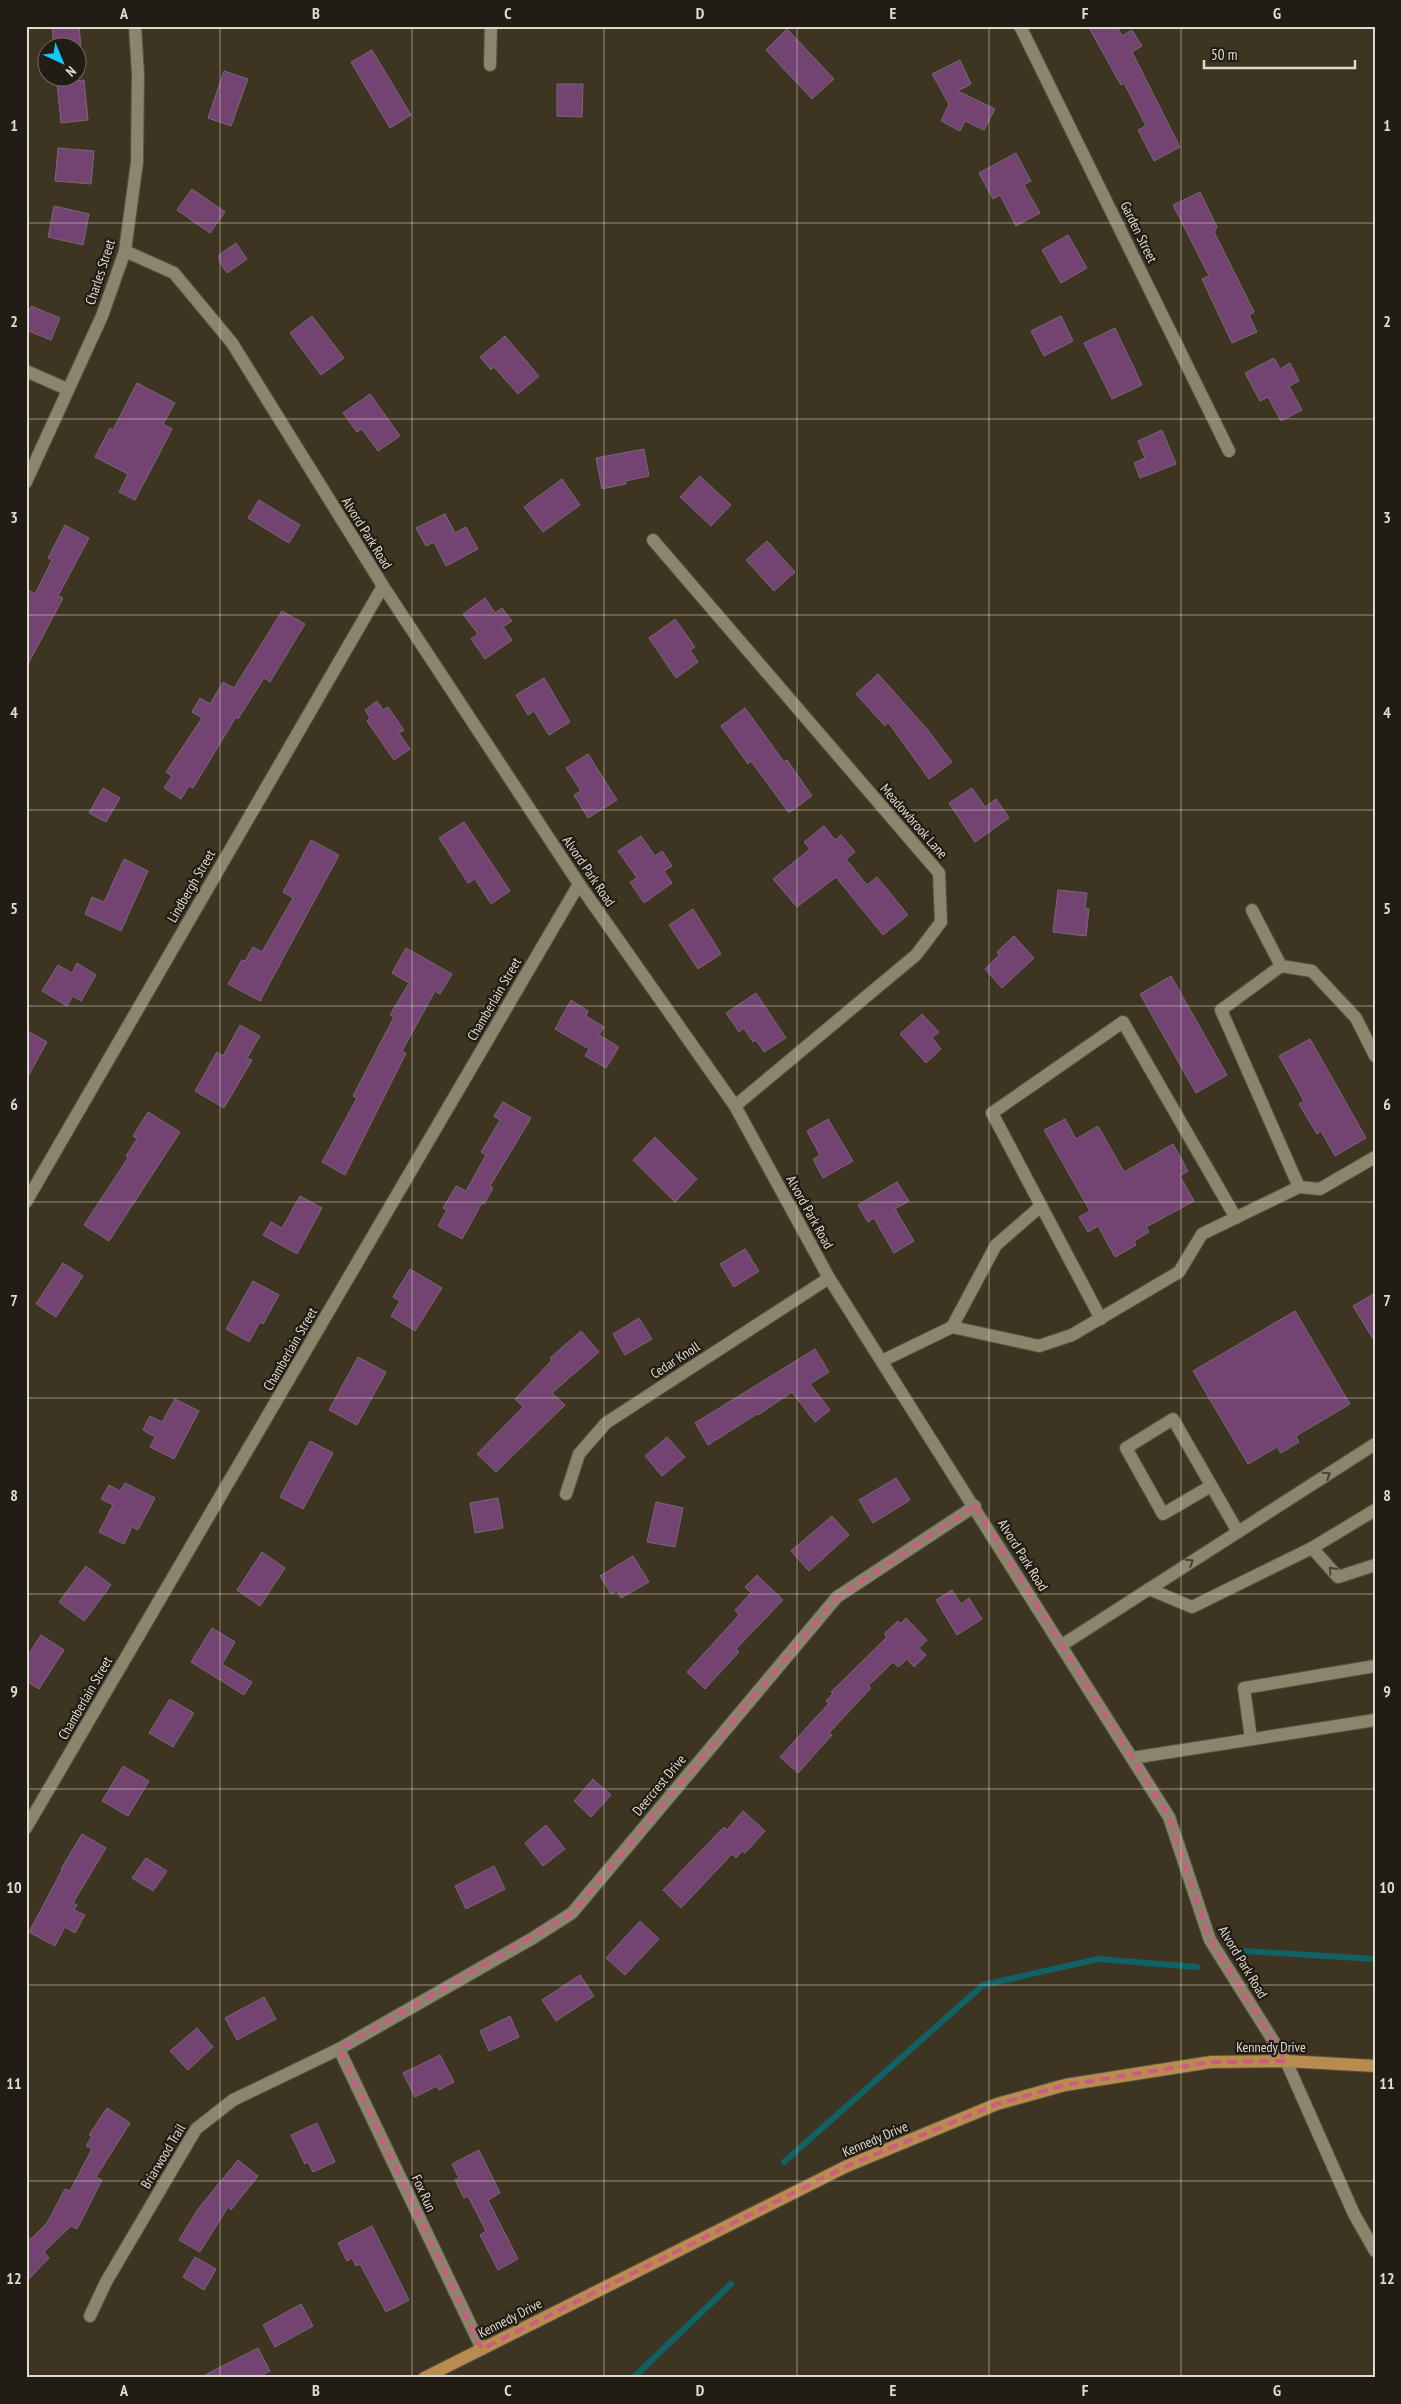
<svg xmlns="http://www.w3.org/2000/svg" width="1401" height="2404" font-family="'PT Sans Narrow',sans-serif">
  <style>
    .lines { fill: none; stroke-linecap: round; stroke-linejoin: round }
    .stream { stroke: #106266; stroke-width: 6 }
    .building { fill: #734471; stroke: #796778 }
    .minor-casing { stroke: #585240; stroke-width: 14 }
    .major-casing { stroke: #585240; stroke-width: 14 }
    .minor { stroke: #8c846d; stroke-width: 12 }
    .major { stroke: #ba8b4f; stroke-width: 12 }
    .oneway { stroke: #464133 }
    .marked { fill: none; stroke: #cc5c84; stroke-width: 4; stroke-dasharray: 10 6; stroke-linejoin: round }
    .grid { fill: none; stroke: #dfdbcf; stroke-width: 1; stroke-opacity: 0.55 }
    .labels { text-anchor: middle; stroke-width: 4.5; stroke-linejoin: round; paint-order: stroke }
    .street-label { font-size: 14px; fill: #dfdbcf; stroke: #211d14 }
    .neatline { fill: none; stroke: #dfdbcf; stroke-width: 2 }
    .grid-label { font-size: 16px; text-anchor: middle; font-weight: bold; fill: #dfdbcf }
  </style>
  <rect width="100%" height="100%" fill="#3d3522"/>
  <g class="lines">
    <g class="stream">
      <polyline points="1245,1951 1375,1959"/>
      <polyline points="784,2162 983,1985 1098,1959 1197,1967"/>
      <polyline points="633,2378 731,2284"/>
    </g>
  </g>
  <g class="building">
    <polygon points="52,26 79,26 81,48 54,48"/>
    <polygon points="1088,26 1117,26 1122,36 1132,30 1142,46 1132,52 1180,147 1154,161 1138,130 1146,126 1124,83 1121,85"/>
    <polygon points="787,29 834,79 812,99 766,50"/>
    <polygon points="372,50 411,115 390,128 351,62"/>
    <polygon points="960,60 971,84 958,91 995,109 984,130 965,121 960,131 941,121 949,104 932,74"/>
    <polygon points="224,71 248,79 231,126 208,118"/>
    <polygon points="84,80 88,120 61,123 57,83"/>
    <polygon points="557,84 583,84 582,117 557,116"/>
    <polygon points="58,148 94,151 91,184 55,181"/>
    <polygon points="1016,153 1031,181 1024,185 1040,213 1016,226 1000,195 993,199 979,173"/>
    <polygon points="192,189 225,212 210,233 177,210"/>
    <polygon points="1200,192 1217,227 1214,232 1254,312 1249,315 1257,332 1232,343 1202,279 1209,276 1173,205"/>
    <polygon points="54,206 89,214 83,245 48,237"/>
    <polygon points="1068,235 1087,268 1061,283 1042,250"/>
    <polygon points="236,243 247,259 227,273 219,261 219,255"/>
    <polygon points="31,306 60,318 51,340 26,330 26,318"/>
    <polygon points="312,316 344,358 321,375 290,333"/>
    <polygon points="1061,316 1073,341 1044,356 1031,331"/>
    <polygon points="1115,328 1142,385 1112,399 1084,343"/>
    <polygon points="505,336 539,376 518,394 494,367 491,370 480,357"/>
    <polygon points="1274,358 1280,369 1290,363 1299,381 1289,386 1302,410 1281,421 1268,397 1260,401 1245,373"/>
    <polygon points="137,383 175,403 163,424 172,429 135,500 119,492 128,474 95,457 110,428 113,430"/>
    <polygon points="370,394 400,436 378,451 362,429 357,432 343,413"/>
    <polygon points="1162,430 1176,464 1140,478 1134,463 1145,458 1138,441"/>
    <polygon points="644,449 649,476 625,481 626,484 602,489 596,458"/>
    <polygon points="700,476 731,505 711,526 680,497"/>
    <polygon points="562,479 580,505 543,532 524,507"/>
    <polygon points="259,500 300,525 289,543 248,518"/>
    <polygon points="445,514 455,533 466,527 478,549 446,566 434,542 426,546 416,528"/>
    <polygon points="65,525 89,538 58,596 63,598 26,668 26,589 35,594 52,560 48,558"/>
    <polygon points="767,541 795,572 774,591 746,560"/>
    <polygon points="485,598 495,613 502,608 512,621 503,627 512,640 485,659 471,639 478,634 463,614"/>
    <polygon points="282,611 305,624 270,682 264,678 238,719 236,717 193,788 189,786 181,799 164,788 172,776 166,772 202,718 192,712 200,698 210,704 223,682 234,688"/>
    <polygon points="675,619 695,647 690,650 698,662 676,678 649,638"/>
    <polygon points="878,674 927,729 952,762 929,779 888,722 885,726 856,694"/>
    <polygon points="544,678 570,722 549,735 534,711 528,715 516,695"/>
    <polygon points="377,701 383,710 388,707 404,730 399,733 410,749 394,760 367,721 370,718 365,710"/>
    <polygon points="745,708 784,762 787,760 812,796 789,813 751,761 748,764 721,726"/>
    <polygon points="588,754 617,800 588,818 574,795 581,791 566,768"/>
    <polygon points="103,788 120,798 106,822 89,813"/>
    <polygon points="972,788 985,807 996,799 1009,818 975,842 949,803"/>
    <polygon points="464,822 510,891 491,904 475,879 468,883 439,838"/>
    <polygon points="824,826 835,840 841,835 855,852 846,859 867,885 877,877 908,915 883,935 836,877 797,907 773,879 810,849 804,842"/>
    <polygon points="641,836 655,856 662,851 672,866 664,871 672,883 644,903 630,882 637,878 618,851"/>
    <polygon points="311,840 339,855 260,1001 228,984 242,960 245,961 253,947 262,952 293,898 283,892"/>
    <polygon points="124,859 148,871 121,931 85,914 92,897 104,902"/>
    <polygon points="1058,890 1087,893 1085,908 1089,909 1086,936 1053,932"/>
    <polygon points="693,909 721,954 698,969 669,925"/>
    <polygon points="1014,936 1034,958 1002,988 985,969 999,955 997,952"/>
    <polygon points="406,948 452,974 440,994 435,991 402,1051 406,1053 345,1175 322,1162 357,1098 353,1096 394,1017 390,1015 409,983 392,973"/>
    <polygon points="77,963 96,975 81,1001 73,996 67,1006 42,991 58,965 72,973"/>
    <polygon points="1171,976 1227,1075 1196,1093 1140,994"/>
    <polygon points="756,993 786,1038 764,1052 756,1040 753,1042 744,1028 739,1032 726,1013"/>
    <polygon points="571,1000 588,1011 586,1016 604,1027 599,1035 619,1047 606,1068 585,1056 589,1049 555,1029"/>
    <polygon points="922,1014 939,1032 932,1038 941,1049 926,1063 900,1034"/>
    <polygon points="240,1025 260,1036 247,1058 252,1060 224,1108 195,1091 217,1052 223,1056"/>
    <polygon points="26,1030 47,1042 26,1080"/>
    <polygon points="1310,1039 1366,1138 1335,1156 1321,1131 1317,1134 1299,1104 1304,1101 1279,1056"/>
    <polygon points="503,1102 531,1118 490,1186 493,1188 484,1204 482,1203 462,1239 438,1226 447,1210 443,1208 456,1186 466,1191 486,1155 481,1152 500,1120 494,1116"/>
    <polygon points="148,1112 180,1132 109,1241 84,1225 128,1158 126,1156 137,1139 133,1136"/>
    <polygon points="828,1119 853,1161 823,1178 813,1159 820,1155 807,1131"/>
    <polygon points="1065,1119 1076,1139 1098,1126 1124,1172 1173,1144 1188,1171 1180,1176 1194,1201 1146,1227 1149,1232 1134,1241 1136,1245 1115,1257 1098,1226 1088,1232 1079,1217 1090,1211 1044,1130"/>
    <polygon points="655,1137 697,1179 675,1202 633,1160"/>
    <polygon points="897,1182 909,1201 895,1209 914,1241 894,1253 874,1218 868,1222 858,1205"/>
    <polygon points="300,1196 322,1208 297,1254 263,1235 271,1222 282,1228"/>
    <polygon points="745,1249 759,1271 734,1287 720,1264"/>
    <polygon points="63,1263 83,1276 56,1317 36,1304"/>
    <polygon points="410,1269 442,1288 415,1331 391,1316 400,1301 393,1297"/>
    <polygon points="253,1281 279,1295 263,1324 260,1322 249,1342 226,1329"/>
    <polygon points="1375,1293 1375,1342 1353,1306"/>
    <polygon points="1295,1311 1350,1404 1296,1436 1299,1442 1281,1453 1277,1447 1248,1464 1193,1371"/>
    <polygon points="639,1318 652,1339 625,1355 613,1334"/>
    <polygon points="581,1331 599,1352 552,1393 565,1405 496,1472 477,1454 523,1407 515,1399 552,1360 550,1358"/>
    <polygon points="815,1349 829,1372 810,1384 830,1410 815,1422 792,1392 758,1415 757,1414 708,1445 695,1423"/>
    <polygon points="358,1357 386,1372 357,1425 329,1410"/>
    <polygon points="175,1399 199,1411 174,1459 150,1447 155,1437 143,1430 150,1416 162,1422"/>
    <polygon points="667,1437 685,1457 662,1476 645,1456"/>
    <polygon points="310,1441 333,1453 303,1509 280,1497"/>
    <polygon points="896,1478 910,1500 873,1523 859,1500"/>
    <polygon points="125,1483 155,1498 138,1530 132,1527 124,1544 99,1532 113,1505 101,1499 109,1485 120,1491"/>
    <polygon points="498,1498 503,1528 475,1533 470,1503"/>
    <polygon points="656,1502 683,1508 675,1547 647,1542"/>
    <polygon points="832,1516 849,1535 809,1571 791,1551"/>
    <polygon points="262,1552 285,1568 260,1606 237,1590"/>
    <polygon points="633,1556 649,1582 621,1598 617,1591 611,1594 600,1576"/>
    <polygon points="86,1566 111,1585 84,1621 59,1602"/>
    <polygon points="757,1575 783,1600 736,1649 739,1652 705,1689 687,1672 739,1615 735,1610 751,1593 745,1587"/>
    <polygon points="952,1590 961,1604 969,1598 982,1619 957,1635 936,1600"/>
    <polygon points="906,1618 927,1640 919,1648 926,1655 914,1667 907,1659 898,1667 893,1662 868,1686 871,1688 829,1733 832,1735 798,1773 780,1757 829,1703 826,1701 833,1693 831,1692 887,1637 884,1634 898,1621 900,1624"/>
    <polygon points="212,1628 235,1642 222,1664 252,1682 244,1695 191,1662"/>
    <polygon points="41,1635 64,1650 39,1689 26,1681 26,1658"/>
    <polygon points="170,1699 194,1713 173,1747 149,1733"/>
    <polygon points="123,1766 149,1781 128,1816 102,1801"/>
    <polygon points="593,1779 611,1795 591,1817 574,1801"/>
    <polygon points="743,1811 765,1831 745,1853 742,1851 736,1858 732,1854 681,1908 663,1890 724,1827 727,1830"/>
    <polygon points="546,1825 565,1849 543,1866 525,1843"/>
    <polygon points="82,1834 106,1848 73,1903 77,1905 74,1910 85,1915 75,1933 65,1927 55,1946 29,1932 62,1870 61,1869"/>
    <polygon points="146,1858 167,1871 153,1891 132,1878"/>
    <polygon points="494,1866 505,1889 466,1909 455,1886"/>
    <polygon points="640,1921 659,1939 625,1975 606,1958"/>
    <polygon points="580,1975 594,1996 556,2021 542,2000"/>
    <polygon points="264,1997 276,2019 237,2040 225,2018"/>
    <polygon points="510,2016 519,2037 489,2051 480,2031"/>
    <polygon points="197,2028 213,2047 188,2070 170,2051"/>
    <polygon points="440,2055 454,2082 439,2090 437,2086 415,2097 403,2073"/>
    <polygon points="107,2108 130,2123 96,2177 102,2180 77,2229 71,2226 44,2252 49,2258 26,2282 26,2235 31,2239 47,2223 65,2189 70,2191 92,2149 86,2146 92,2136 89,2135"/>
    <polygon points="317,2123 335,2162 313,2172 308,2162 305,2164 291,2135"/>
    <polygon points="479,2150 500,2193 488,2200 518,2259 498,2270 480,2235 486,2231 468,2196 464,2198 455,2180 459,2178 452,2164"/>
    <polygon points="238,2160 258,2176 231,2210 228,2207 200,2252 179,2240 198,2209"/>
    <polygon points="372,2226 409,2300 386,2312 360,2264 356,2266 352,2258 347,2261 338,2243"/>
    <polygon points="195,2257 216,2269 204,2290 183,2277"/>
    <polygon points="301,2304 313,2326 275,2347 263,2325"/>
    <polygon points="258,2348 270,2371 258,2378 199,2378"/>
  </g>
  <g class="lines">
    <g class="minor-casing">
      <g id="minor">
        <polyline points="1020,26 1229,451"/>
        <polyline points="490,65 491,26"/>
        <polyline points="125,251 174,273 232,343 383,586 579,884 735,1106 829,1278 1169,1817 1210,1940 1286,2061 1354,2214 1375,2251"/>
        <polyline points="26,371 67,389"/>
        <polyline points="26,482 102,316 125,251 137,162 138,74 135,26"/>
        <polyline points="653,540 939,873 941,922 916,955 735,1106"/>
        <polyline points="1252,910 1281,966 1312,971 1356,1018 1375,1056"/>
        <polyline points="1281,966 1221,1010 1299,1187"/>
        <polyline points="26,1202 383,586"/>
        <polyline points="1101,1319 992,1113 1123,1022 1236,1218"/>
        <polyline points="952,1327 996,1245 1041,1206"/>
        <polyline points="882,1361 952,1327 1039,1346 1072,1335 1179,1272 1202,1234 1299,1187 1320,1189 1375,1157"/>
        <polyline points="1211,1486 1163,1514 1126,1448 1173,1419 1238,1532"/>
        <polyline points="566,1494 579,1454 606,1423 829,1278"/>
        <polyline points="1312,1548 1375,1510"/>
        <polyline points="1149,1589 1192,1607 1312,1548 1338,1577 1375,1565"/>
        <polyline points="1062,1645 1375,1444"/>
        <polyline points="1251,1739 1244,1688 1375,1666"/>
        <polyline points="1132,1758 1375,1720"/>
        <polyline points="26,1828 579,884"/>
        <polyline points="339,2049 482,2349"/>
        <polyline points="90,2316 106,2282 196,2129 233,2100 339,2049 533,1938 572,1913 837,1597 975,1506"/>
      </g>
    </g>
    <g class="major-casing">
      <polyline id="major" points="424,2378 847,2166 997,2104 1065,2085 1211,2062 1286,2061 1375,2066"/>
    </g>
    <use href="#minor" class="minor"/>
    <use href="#major" class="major"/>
  </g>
  <defs><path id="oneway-chevron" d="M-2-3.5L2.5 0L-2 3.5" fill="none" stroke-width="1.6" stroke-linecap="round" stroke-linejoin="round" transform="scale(1.25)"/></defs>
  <g class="oneway">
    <use href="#oneway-chevron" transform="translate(1327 1475) rotate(-33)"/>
    <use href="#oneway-chevron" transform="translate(1190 1562) rotate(-33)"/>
    <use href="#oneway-chevron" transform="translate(1332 1570) rotate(-132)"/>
  </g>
  <path class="marked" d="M 975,1506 L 1169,1817 L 1210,1940 L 1286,2061 L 1211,2062 L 1065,2085 L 997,2104 L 847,2166 L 482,2349 L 339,2049 L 572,1913 L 837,1597 Z"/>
  <path class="grid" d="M 220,26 L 220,2378M 412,26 L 412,2378M 604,26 L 604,2378M 797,26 L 797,2378M 989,26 L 989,2378M 1181,26 L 1181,2378M 26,223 L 1375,223M 26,419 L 1375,419M 26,615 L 1375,615M 26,810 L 1375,810M 26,1006 L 1375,1006M 26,1202 L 1375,1202M 26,1398 L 1375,1398M 26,1594 L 1375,1594M 26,1789 L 1375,1789M 26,1985 L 1375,1985M 26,2181 L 1375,2181"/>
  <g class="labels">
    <g class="street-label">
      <text transform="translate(1139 232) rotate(64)" y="5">Garden Street</text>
      <text transform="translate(100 272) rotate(-72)" y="5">Charles Street</text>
      <text transform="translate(367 533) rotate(58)" y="5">Alvord Park Road</text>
      <text transform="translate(914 821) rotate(49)" y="5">Meadowbrook Lane</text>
      <text transform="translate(589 871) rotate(56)" y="5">Alvord Park Road</text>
      <text transform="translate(191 886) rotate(-60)" y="5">Lindbergh Street</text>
      <text transform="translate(494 999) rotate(-60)" y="5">Chamberlain Street</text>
      <text transform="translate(810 1212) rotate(61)" y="5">Alvord Park Road</text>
      <text transform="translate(290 1349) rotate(-60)" y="5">Chamberlain Street</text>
      <text transform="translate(675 1360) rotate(-33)" y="5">Cedar Knoll</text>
      <text transform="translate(1023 1555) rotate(58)" y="5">Alvord Park Road</text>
      <text transform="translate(85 1698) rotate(-60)" y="5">Chamberlain Street</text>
      <text transform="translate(659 1785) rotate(-50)" y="5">Deercrest Drive</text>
      <text transform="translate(1243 1962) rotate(59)" y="5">Alvord Park Road</text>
      <text x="1271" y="2052">Kennedy Drive</text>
      <text transform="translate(875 2139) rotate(-23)" y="5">Kennedy Drive</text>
      <text transform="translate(163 2156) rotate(-59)" y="5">Briarwood Trail</text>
      <text transform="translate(424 2193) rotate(65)" y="5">Fox Run</text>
      <text transform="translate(510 2318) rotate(-27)" y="5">Kennedy Drive</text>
    </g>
  </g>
  <rect width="1401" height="2404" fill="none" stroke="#211d14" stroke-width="55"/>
  <g transform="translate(62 62) rotate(136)"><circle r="24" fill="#211d14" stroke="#6d695f"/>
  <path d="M0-4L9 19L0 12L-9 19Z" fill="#10cafa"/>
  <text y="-8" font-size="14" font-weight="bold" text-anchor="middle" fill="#dfdbcf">N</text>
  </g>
  <path d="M1204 60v8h151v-8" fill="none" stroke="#dfdbcf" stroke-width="2.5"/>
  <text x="1211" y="60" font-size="15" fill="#dfdbcf" stroke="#211d14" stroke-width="4" paint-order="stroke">50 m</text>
  <rect x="28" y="28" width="1346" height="2348" class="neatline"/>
  <g class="grid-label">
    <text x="124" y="19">A</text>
    <text x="316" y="19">B</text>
    <text x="508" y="19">C</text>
    <text x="700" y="19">D</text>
    <text x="893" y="19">E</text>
    <text x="1085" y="19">F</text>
    <text x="1277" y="19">G</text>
    <text x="14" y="131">1</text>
    <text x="1387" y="131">1</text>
    <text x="14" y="327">2</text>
    <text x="1387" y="327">2</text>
    <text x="14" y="523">3</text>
    <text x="1387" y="523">3</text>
    <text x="14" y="718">4</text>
    <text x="1387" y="718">4</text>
    <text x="14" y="914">5</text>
    <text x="1387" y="914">5</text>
    <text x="14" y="1110">6</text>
    <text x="1387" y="1110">6</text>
    <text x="14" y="1306">7</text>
    <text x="1387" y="1306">7</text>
    <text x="14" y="1501">8</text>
    <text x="1387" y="1501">8</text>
    <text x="14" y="1697">9</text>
    <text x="1387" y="1697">9</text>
    <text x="14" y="1893">10</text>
    <text x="1387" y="1893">10</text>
    <text x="14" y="2089">11</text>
    <text x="1387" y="2089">11</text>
    <text x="14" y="2284">12</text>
    <text x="1387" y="2284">12</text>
    <text x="124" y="2396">A</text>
    <text x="316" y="2396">B</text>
    <text x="508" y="2396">C</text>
    <text x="700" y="2396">D</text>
    <text x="893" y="2396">E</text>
    <text x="1085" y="2396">F</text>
    <text x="1277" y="2396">G</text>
  </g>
</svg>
